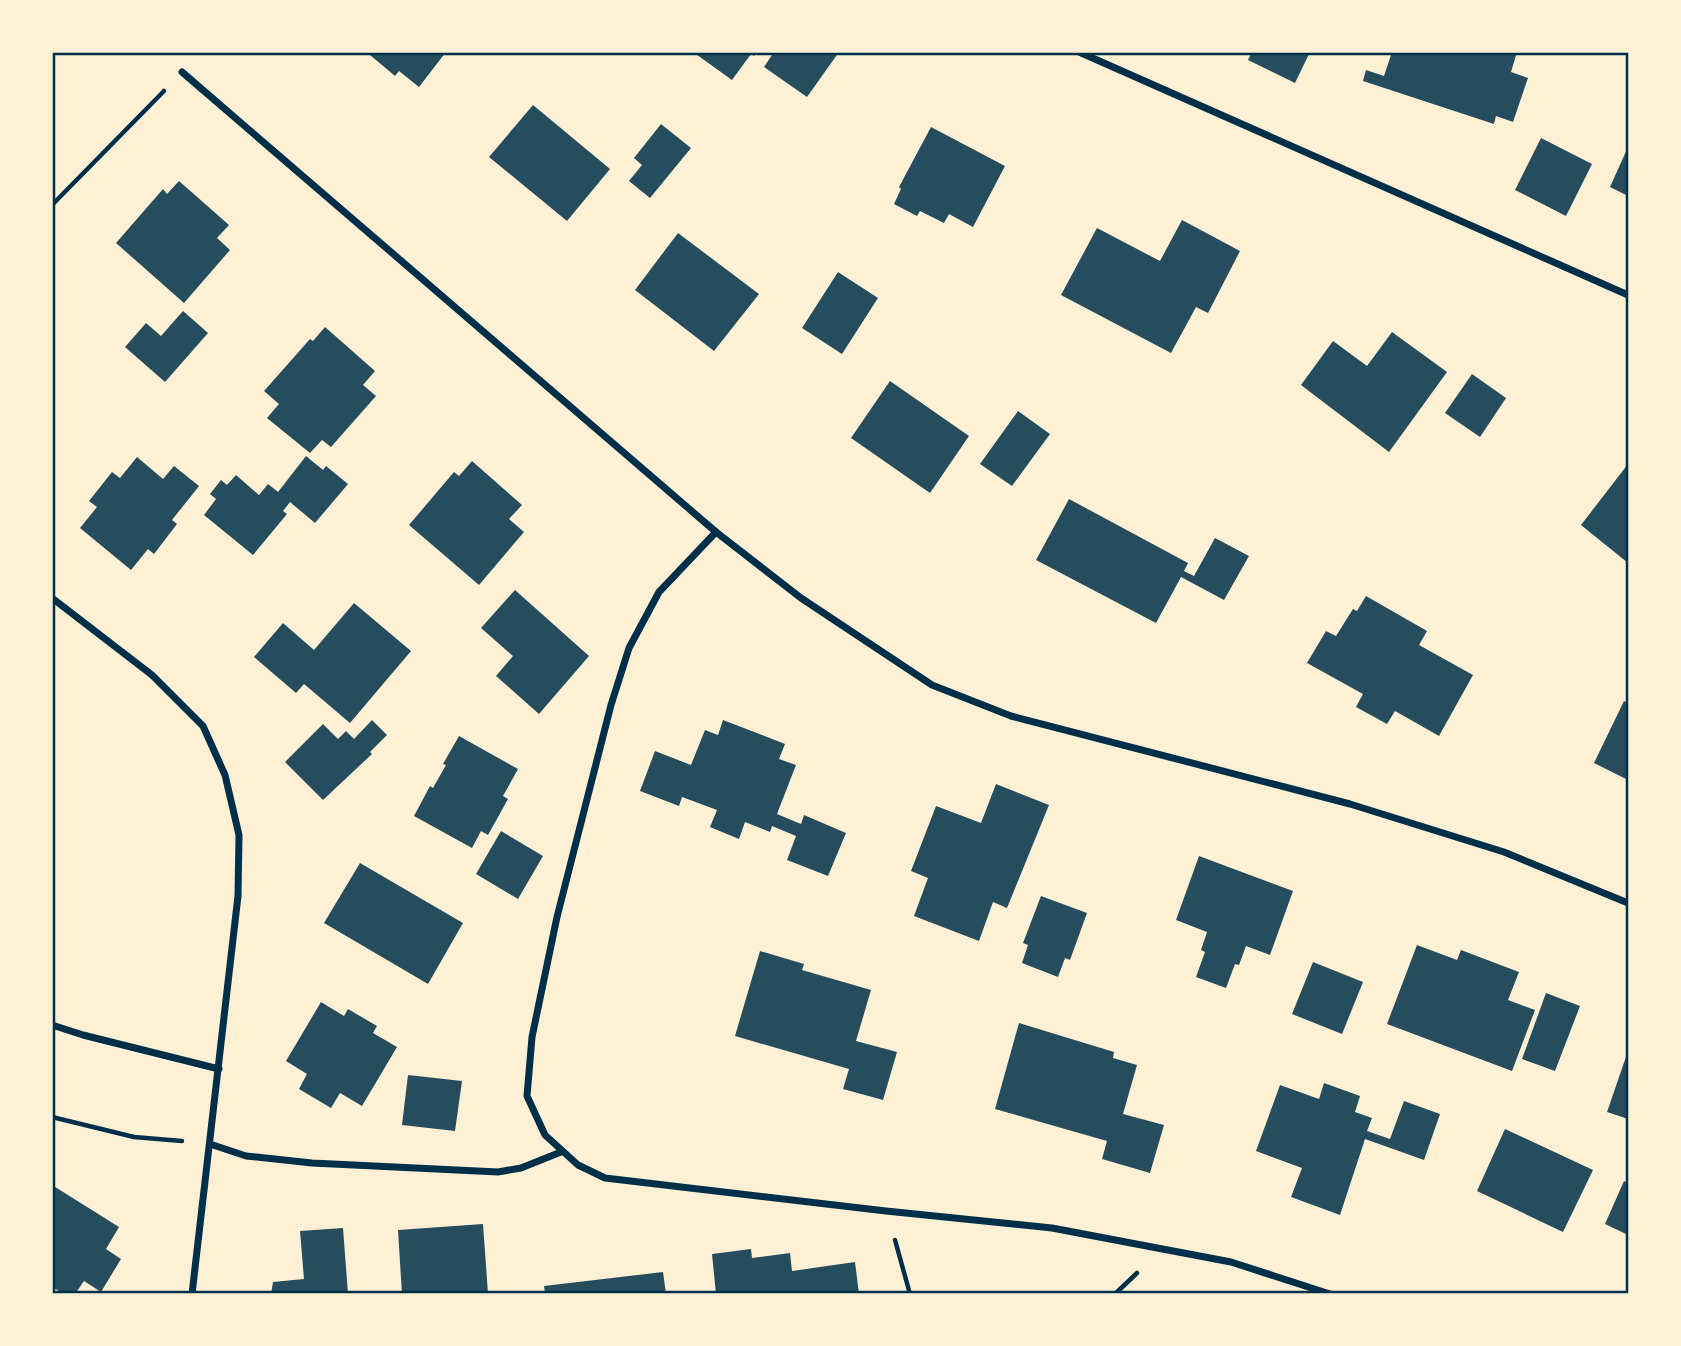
<svg xmlns="http://www.w3.org/2000/svg" width="1681" height="1346" font-family="'Fira Sans',sans-serif">
  <style>
    .building { fill: #264d5e }
    .lines { fill: none; stroke-linecap: round; stroke-linejoin: round }
    .path { stroke: #003049; stroke-width: 4.5 }
    .minor { stroke: #003049; stroke-width: 7 }
    .neatline { fill: none; stroke: #003049; stroke-width: 2.5 }
  </style>
  <rect width="100%" height="100%" fill="#fdf0d5"/>
  <g class="building">
    <polygon points="372,52 446,52 419,87 399,71 395,76 370,55"/>
    <polygon points="693,52 756,52 754,56 751,54 732,80"/>
    <polygon points="774,52 839,52 807,97 764,67"/>
    <polygon points="1252,52 1310,52 1295,83 1248,60"/>
    <polygon points="1392,52 1517,52 1511,72 1528,78 1513,122 1496,116 1494,124 1363,81 1366,70 1384,76"/>
    <polygon points="533,105 610,169 567,221 489,157"/>
    <polygon points="661,124 691,148 650,198 629,181 642,165 634,158"/>
    <polygon points="931,127 1005,166 973,227 949,214 944,223 920,211 917,216 894,204 901,189 899,187"/>
    <polygon points="1541,138 1592,164 1566,216 1515,190"/>
    <polygon points="1628,147 1628,196 1610,187"/>
    <polygon points="179,181 229,225 217,238 230,250 184,303 116,243 163,189 167,194"/>
    <polygon points="1182,220 1240,251 1208,313 1196,307 1171,353 1061,295 1097,228 1160,261"/>
    <polygon points="678,233 759,294 714,351 635,290"/>
    <polygon points="838,272 878,298 842,354 802,328"/>
    <polygon points="183,311 208,333 165,382 125,347 146,323 161,336"/>
    <polygon points="325,327 375,371 363,385 376,396 331,447 322,440 310,453 267,418 279,404 264,391 310,339 313,341"/>
    <polygon points="1392,332 1447,372 1389,452 1301,385 1333,341 1367,366"/>
    <polygon points="1472,374 1506,398 1480,437 1445,413"/>
    <polygon points="890,381 969,436 930,493 851,438"/>
    <polygon points="1018,411 1050,434 1012,486 980,464"/>
    <polygon points="306,456 323,470 326,466 348,484 315,523 290,502 283,511 287,514 253,555 204,515 216,499 210,494 221,480 227,485 236,475 259,495 268,484 278,492"/>
    <polygon points="137,457 163,479 174,466 199,486 172,520 177,524 154,554 148,549 131,570 80,528 97,507 89,501 112,472 120,478"/>
    <polygon points="472,461 522,505 509,519 524,532 479,585 409,525 454,472 459,476"/>
    <polygon points="1628,464 1628,563 1581,525"/>
    <polygon points="1069,499 1188,563 1184,571 1194,576 1215,538 1249,556 1224,600 1181,577 1156,623 1036,560"/>
    <polygon points="515,590 589,656 539,714 496,676 513,656 481,628"/>
    <polygon points="1366,596 1427,631 1419,645 1473,675 1439,736 1395,711 1387,724 1356,707 1363,694 1307,663 1326,631 1336,636 1353,609 1357,611"/>
    <polygon points="354,603 411,651 350,723 304,684 296,693 254,657 283,623 314,650"/>
    <polygon points="1624,701 1628,703 1628,780 1594,763"/>
    <polygon points="372,720 387,735 370,752 372,754 323,800 285,762 323,724 338,739 346,731 354,739"/>
    <polygon points="723,720 785,744 779,759 796,765 777,814 801,824 804,815 846,833 828,876 787,860 796,836 772,826 770,832 745,822 739,839 710,827 717,810 682,797 679,806 640,791 655,751 691,765 705,730 718,735"/>
    <polygon points="459,736 518,769 503,796 508,799 488,835 481,831 472,848 414,816 430,786 433,788 446,765 443,764"/>
    <polygon points="996,784 1049,805 1007,908 993,902 979,941 914,916 928,878 911,871 936,806 981,823"/>
    <polygon points="501,831 543,856 518,899 476,874"/>
    <polygon points="1199,856 1293,891 1270,955 1246,946 1239,965 1235,964 1226,988 1196,977 1205,952 1201,950 1207,932 1176,920"/>
    <polygon points="360,863 463,923 428,984 324,923"/>
    <polygon points="1041,896 1087,913 1070,960 1065,958 1058,977 1022,963 1028,945 1023,943"/>
    <polygon points="1417,945 1457,960 1461,950 1519,972 1508,1000 1535,1010 1512,1071 1387,1024"/>
    <polygon points="760,951 804,964 802,970 871,990 856,1041 897,1052 883,1100 843,1089 849,1069 735,1036"/>
    <polygon points="1313,962 1363,982 1342,1034 1292,1014"/>
    <polygon points="1546,993 1580,1006 1555,1071 1522,1059"/>
    <polygon points="321,1002 344,1016 348,1009 377,1026 373,1033 397,1047 362,1106 340,1093 331,1108 299,1089 307,1074 286,1061"/>
    <polygon points="1019,1023 1114,1052 1113,1058 1137,1065 1123,1114 1164,1125 1150,1173 1102,1159 1107,1141 995,1109"/>
    <polygon points="1628,1051 1628,1119 1607,1112"/>
    <polygon points="408,1075 462,1081 455,1131 402,1125"/>
    <polygon points="1324,1083 1360,1096 1355,1112 1372,1118 1367,1131 1390,1139 1404,1101 1440,1114 1424,1160 1365,1139 1340,1215 1291,1197 1302,1168 1256,1151 1280,1085 1319,1099"/>
    <polygon points="1505,1129 1593,1170 1563,1232 1477,1191"/>
    <polygon points="1624,1181 1628,1183 1628,1229 1626,1234 1605,1224"/>
    <polygon points="52,1185 119,1227 106,1249 121,1259 101,1292 84,1281 75,1294 64,1294 52,1287"/>
    <polygon points="483,1224 488,1294 402,1294 398,1230"/>
    <polygon points="343,1228 348,1294 271,1294 273,1282 304,1279 300,1231"/>
    <polygon points="751,1249 752,1258 790,1253 792,1271 855,1262 859,1294 716,1294 712,1254"/>
    <polygon points="663,1272 666,1294 545,1294 544,1286"/>
  </g>
  <g class="lines">
    <g class="path">
      <polyline points="52,205 164,91"/>
      <polyline points="52,1117 134,1137 182,1141"/>
      <polyline points="895,1240 910,1294"/>
      <polyline points="1115,1294 1137,1273"/>
    </g>
    <g class="minor">
      <polyline points="1079,52 1628,295"/>
      <polyline points="182,72 716,532 801,598 932,685 1011,716 1350,804 1504,852 1628,903"/>
      <polyline points="716,532 659,592 629,648 611,705 557,917 532,1037 527,1096 545,1135 578,1165 605,1178 886,1211 1052,1228 1231,1262 1330,1294"/>
      <polyline points="52,598 152,675 203,726 225,775 239,835 238,896 192,1294"/>
      <polyline points="52,1025 83,1035 219,1069"/>
      <polyline points="210,1144 246,1156 312,1163 498,1172 521,1168 561,1152"/>
    </g>
  </g>
  <rect width="1681" height="1346" fill="none" stroke="#fdf0d5" stroke-width="108"/>
  <rect x="54" y="54" width="1573" height="1238" class="neatline"/>
</svg>
